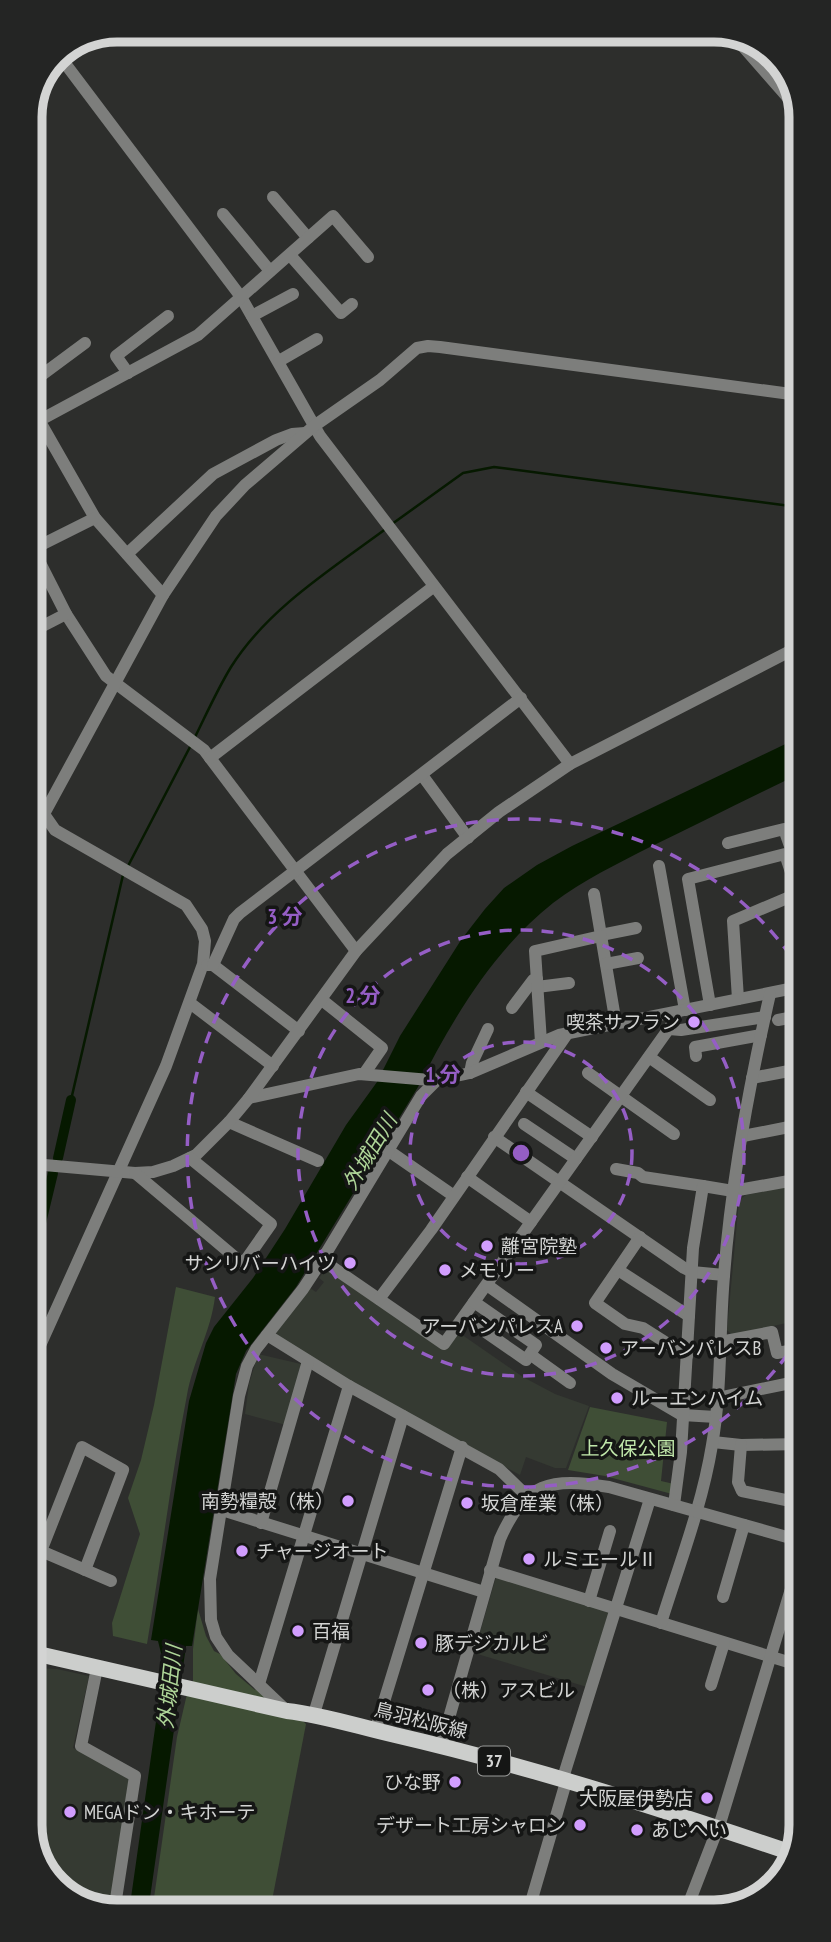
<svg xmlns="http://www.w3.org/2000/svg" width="831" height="1942" font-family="'PT Sans Narrow','Noto Sans JP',sans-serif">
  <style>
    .built { fill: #353a32 }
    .green { fill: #3f4e36 }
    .water { fill: #061900 }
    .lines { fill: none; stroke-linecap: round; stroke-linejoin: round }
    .stream { stroke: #061900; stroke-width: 2.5 }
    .canal { stroke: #061900; stroke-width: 10 }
    .minor { stroke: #7d7e7c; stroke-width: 12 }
    .major { stroke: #cccecc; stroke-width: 16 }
    .ring { fill: none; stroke: #955ec5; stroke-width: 3.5; stroke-dasharray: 12 9 }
    .poi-dot { fill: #d19dfe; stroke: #151615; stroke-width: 2.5 }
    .labels { text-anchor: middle; stroke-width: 7; stroke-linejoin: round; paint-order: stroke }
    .shield { fill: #151615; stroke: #9a9b9a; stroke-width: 2 }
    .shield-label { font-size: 18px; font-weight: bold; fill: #d3d4d3 }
    .poi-label { font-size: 19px; fill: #d3d4d3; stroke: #151615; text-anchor: start }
    .park-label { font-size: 19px; fill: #c0e7aa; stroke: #151615 }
    .street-label { font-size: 19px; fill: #d3d4d3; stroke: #151615 }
    .water-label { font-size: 21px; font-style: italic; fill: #aed598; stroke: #151615 }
    .rim { fill: none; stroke: #d3d4d3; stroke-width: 9 }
    .centre { fill: #955ec5; stroke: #151615; stroke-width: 3.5 }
    .ring-label { font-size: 21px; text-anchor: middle; font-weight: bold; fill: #955ec5; stroke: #151615; stroke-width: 7; stroke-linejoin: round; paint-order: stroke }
  </style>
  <rect width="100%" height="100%" fill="#2d2e2c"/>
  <g class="built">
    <polygon points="800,1184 800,1320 732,1335 727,1330 739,1200 746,1195"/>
    <polygon points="327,1267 445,1350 458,1332 523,1377 555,1394 589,1406 566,1468 555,1468 526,1457 520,1475 394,1406 277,1337 276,1332 310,1288 316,1292 324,1282 319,1278"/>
    <polygon points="258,1354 301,1364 286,1425 245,1414 249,1384"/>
    <polygon points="496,1577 611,1610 587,1687 474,1653"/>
    <polygon points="34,1668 57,1669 89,1676 73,1748 129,1777 110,1912 63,1894 34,1853"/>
  </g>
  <g class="green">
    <path d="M 176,1287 L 215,1297 C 211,1331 193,1361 187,1395 C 171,1477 161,1561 147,1644 L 113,1636 L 112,1623 L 140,1534 L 128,1498 L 141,1460 L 154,1405 Z"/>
    <polygon points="590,1407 667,1422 661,1481 674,1484 672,1494 605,1476 568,1470"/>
    <polygon points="198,1609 206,1636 214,1651 220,1654 236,1674 255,1690 259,1687 273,1701 193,1684 193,1649"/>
    <polygon points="187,1694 301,1719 306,1724 270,1911 152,1912 177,1737"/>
  </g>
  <path class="water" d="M 798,738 L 799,774 C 749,798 699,823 650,847 C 617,864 583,880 553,903 C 493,950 452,1020 418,1087 L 296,1287 L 246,1351 L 236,1374 L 192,1646 L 186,1646 L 148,1912 L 129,1912 L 164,1665 L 158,1641 L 151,1640 L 189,1401 L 206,1343 L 214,1327 L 253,1278 L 285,1229 L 346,1125 L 377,1082 L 400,1036 L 461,940 L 485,909 L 504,888 L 537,865 L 572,846 Z"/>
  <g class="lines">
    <g class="stream">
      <polyline points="392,524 463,473 494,467 798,507"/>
      <path d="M 194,739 C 206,715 217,690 231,667 C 267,609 333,568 387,528"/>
      <polyline points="128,866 191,745"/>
      <polyline points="71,1100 123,875"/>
    </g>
    <g class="canal">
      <polyline points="58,1158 71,1100"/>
      <polyline points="33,1239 40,1227 53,1173"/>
    </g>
    <g class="minor">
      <polyline points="733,35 797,108"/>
      <polyline points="58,54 241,297 320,436 570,764"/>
      <polyline points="273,197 308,238"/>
      <polyline points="223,214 270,271"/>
      <polyline points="290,255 341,313 352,304"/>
      <polyline points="252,316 293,294"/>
      <polyline points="279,361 317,339"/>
      <polyline points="128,373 116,356 168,316"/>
      <polyline points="31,383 85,343"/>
      <polyline points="39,420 95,518 163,595"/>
      <polyline points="31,425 198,335 333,216 368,257"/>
      <polyline points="31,545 66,614 106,676 204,750 356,951"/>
      <polyline points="33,549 95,518"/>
      <polyline points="127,554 213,474 276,440 292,434 305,433"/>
      <polyline points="31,632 66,614"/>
      <polyline points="210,758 433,587"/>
      <polyline points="422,775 468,838"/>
      <polyline points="32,797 55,830 186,905 202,929 205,941 203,964 166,1066 33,1361"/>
      <polyline points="32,836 163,595 216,516 245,485 314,426 380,380 417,348 428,346 440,347 798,395"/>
      <polyline points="728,843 784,829 791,849 799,847"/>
      <polyline points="659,866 685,1010"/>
      <polyline points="594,894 616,1024"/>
      <polyline points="601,935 636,928"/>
      <polyline points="606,964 638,958"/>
      <polyline points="207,965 213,965 299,1031"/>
      <polyline points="213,965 234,919 240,913 521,698"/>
      <polyline points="537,987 569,983"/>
      <polyline points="738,999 733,921 799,893"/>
      <polyline points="322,1000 382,1048 364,1074"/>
      <polyline points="190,1003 273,1066"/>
      <polyline points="710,1005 688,879 785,854 798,893"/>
      <polyline points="512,1008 533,980 537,979"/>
      <polyline points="778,1020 799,1016"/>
      <polyline points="669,1029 681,1030 765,1017"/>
      <polyline points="541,1042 535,951 601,936"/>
      <polyline points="696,1056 695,1047 761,1035"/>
      <polyline points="649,1057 710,1100"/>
      <polyline points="799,1068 794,1070 799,1096"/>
      <polyline points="470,1073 472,1063 488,1029"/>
      <polyline points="588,1073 674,1134"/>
      <polyline points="752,1078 794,1070"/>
      <polyline points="526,1092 592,1137"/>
      <polyline points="249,1098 359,1074 430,1080 447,1078 470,1073 559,1035 799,987"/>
      <polyline points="229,1122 318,1161"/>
      <polyline points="524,1124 576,1159"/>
      <polyline points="743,1136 799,1125"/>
      <polyline points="494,1137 684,1268 692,1272 724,1275"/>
      <polyline points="389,1151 454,1196"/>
      <polyline points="33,1164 135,1173 153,1172 173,1166 196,1155 229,1122 249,1098 356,951 447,854 499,812 570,764 798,647"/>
      <polyline points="616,1169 638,1173 643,1177 703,1186"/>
      <polyline points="135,1173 243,1264 271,1224 190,1158"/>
      <polyline points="467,1177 531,1222"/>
      <polyline points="640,1237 595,1303 625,1324 643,1328 687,1356"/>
      <polyline points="322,1260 444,1344 675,1020 676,1012"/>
      <polyline points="618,1270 689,1316"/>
      <polyline points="487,1285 612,1374 682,1415 716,1417"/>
      <polyline points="379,1299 431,1230 567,1034"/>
      <polyline points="464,1317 526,1360 536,1345 474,1302"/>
      <polyline points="267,1335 349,1386 499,1469 527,1496"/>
      <polyline points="720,1342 772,1332 777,1353 800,1349"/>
      <polyline points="531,1355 570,1383"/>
      <polyline points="718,1398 800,1381"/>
      <polyline points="713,1442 741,1445 800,1444"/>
      <polyline points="741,1445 738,1482 742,1491 800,1503"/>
      <polyline points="674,1505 681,1452 693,1248 703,1186 733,1191 800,1179"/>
      <polyline points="222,1510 484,1592"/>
      <polyline points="261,1523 308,1361"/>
      <polyline points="34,1548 111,1581"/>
      <polyline points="41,1551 82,1447 123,1470 85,1570"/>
      <polyline points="490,1570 801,1666"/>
      <polyline points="723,1597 744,1525"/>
      <polyline points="589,1601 610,1531"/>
      <path d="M 661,1623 C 679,1565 702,1506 712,1445 C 722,1389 719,1332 724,1276 C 731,1181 749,1086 770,994"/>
      <polyline points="97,1668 81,1746 135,1776 114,1912"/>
      <polyline points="259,1684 349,1386"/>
      <polyline points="711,1685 724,1643"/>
      <polyline points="287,1711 228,1655 216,1637 211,1620 210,1579 239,1396 247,1366 256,1349 303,1289 322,1260 421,1096 437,1080"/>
      <polyline points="314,1714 403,1416"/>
      <polyline points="375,1731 462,1447"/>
      <path d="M 441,1746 L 500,1539 C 525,1482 551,1477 609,1487 L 801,1541"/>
      <polyline points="562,1781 650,1499"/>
      <polyline points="687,1908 721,1820 801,1556"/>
      <polyline points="529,1909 566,1782"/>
    </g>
    <g class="major">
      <polyline points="55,55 57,55"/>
      <path d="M 34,1653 L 287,1711 C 324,1715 359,1727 395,1735 C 529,1766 662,1809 792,1853"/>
    </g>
  </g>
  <g class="ring">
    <circle cx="521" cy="1153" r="111"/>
    <circle cx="521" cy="1153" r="223"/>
    <path d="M800 1337A334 334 0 1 1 798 966"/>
  </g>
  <g class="poi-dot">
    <circle cx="694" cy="1022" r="7"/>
    <circle cx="487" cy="1246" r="7"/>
    <circle cx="350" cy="1263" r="7"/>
    <circle cx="445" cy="1270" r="7"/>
    <circle cx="577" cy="1326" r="7"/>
    <circle cx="606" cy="1348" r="7"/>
    <circle cx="617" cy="1398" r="7"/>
    <circle cx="348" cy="1501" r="7"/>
    <circle cx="467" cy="1503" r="7"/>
    <circle cx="242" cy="1551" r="7"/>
    <circle cx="529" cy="1559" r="7"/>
    <circle cx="298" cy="1631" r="7"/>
    <circle cx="421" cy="1643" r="7"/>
    <circle cx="428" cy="1690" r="7"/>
    <circle cx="455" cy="1782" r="7"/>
    <circle cx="707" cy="1798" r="7"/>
    <circle cx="70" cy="1812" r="7"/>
    <circle cx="580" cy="1825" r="7"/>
    <circle cx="637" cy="1830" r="7"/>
  </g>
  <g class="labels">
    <rect class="shield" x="478" y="1746.5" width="32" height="29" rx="5"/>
    <g class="shield-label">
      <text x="494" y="1767">37</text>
    </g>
    <g class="poi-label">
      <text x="680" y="1029" text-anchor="end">喫茶サフラン</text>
      <text x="501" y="1253">離宮院塾</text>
      <text x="336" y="1270" text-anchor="end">サンリバーハイツ</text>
      <text x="459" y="1277">メモリー</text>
      <text x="563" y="1333" text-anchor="end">アーバンパレスA</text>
      <text x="620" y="1355">アーバンパレスB</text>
      <text x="631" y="1405">ルーエンハイム</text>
      <text x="334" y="1508" text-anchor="end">南勢糧殻（株）</text>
      <text x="481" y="1510">坂倉産業（株）</text>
      <text x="256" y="1558">チャージオート</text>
      <text x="543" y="1566">ルミエールⅡ</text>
      <text x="312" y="1638">百福</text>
      <text x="435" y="1650">豚デジカルビ</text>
      <text x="442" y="1697">（株）アスビル</text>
      <text x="441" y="1789" text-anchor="end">ひな野</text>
      <text x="693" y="1805" text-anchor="end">大阪屋伊勢店</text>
      <text x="84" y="1819">MEGAドン・キホーテ</text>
      <text x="566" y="1832" text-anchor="end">デザート工房シャロン</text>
      <text x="651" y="1837">あじへい</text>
    </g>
    <g class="park-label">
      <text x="628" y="1455">上久保公園</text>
    </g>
    <g class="street-label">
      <text transform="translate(421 1720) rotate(14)" y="7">鳥羽松阪線</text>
    </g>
    <g class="water-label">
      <text transform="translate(370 1152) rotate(-59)" y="7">外城田川</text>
      <text transform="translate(170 1687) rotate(-84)" y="7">外城田川</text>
    </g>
  </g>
  <path d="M0 0H831V1942H0ZM117 42H714A75 75 0 0 1 789 117V1825A75 75 0 0 1 714 1900H117A75 75 0 0 1 42 1825V117A75 75 0 0 1 117 42Z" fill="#242524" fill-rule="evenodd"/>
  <path class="rim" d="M117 42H714A75 75 0 0 1 789 117V1825A75 75 0 0 1 714 1900H117A75 75 0 0 1 42 1825V117A75 75 0 0 1 117 42Z"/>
  <circle cx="521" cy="1153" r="10" class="centre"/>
  <g class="ring-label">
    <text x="285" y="924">3 分</text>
    <text x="363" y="1003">2 分</text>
    <text x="443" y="1082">1 分</text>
  </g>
</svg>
